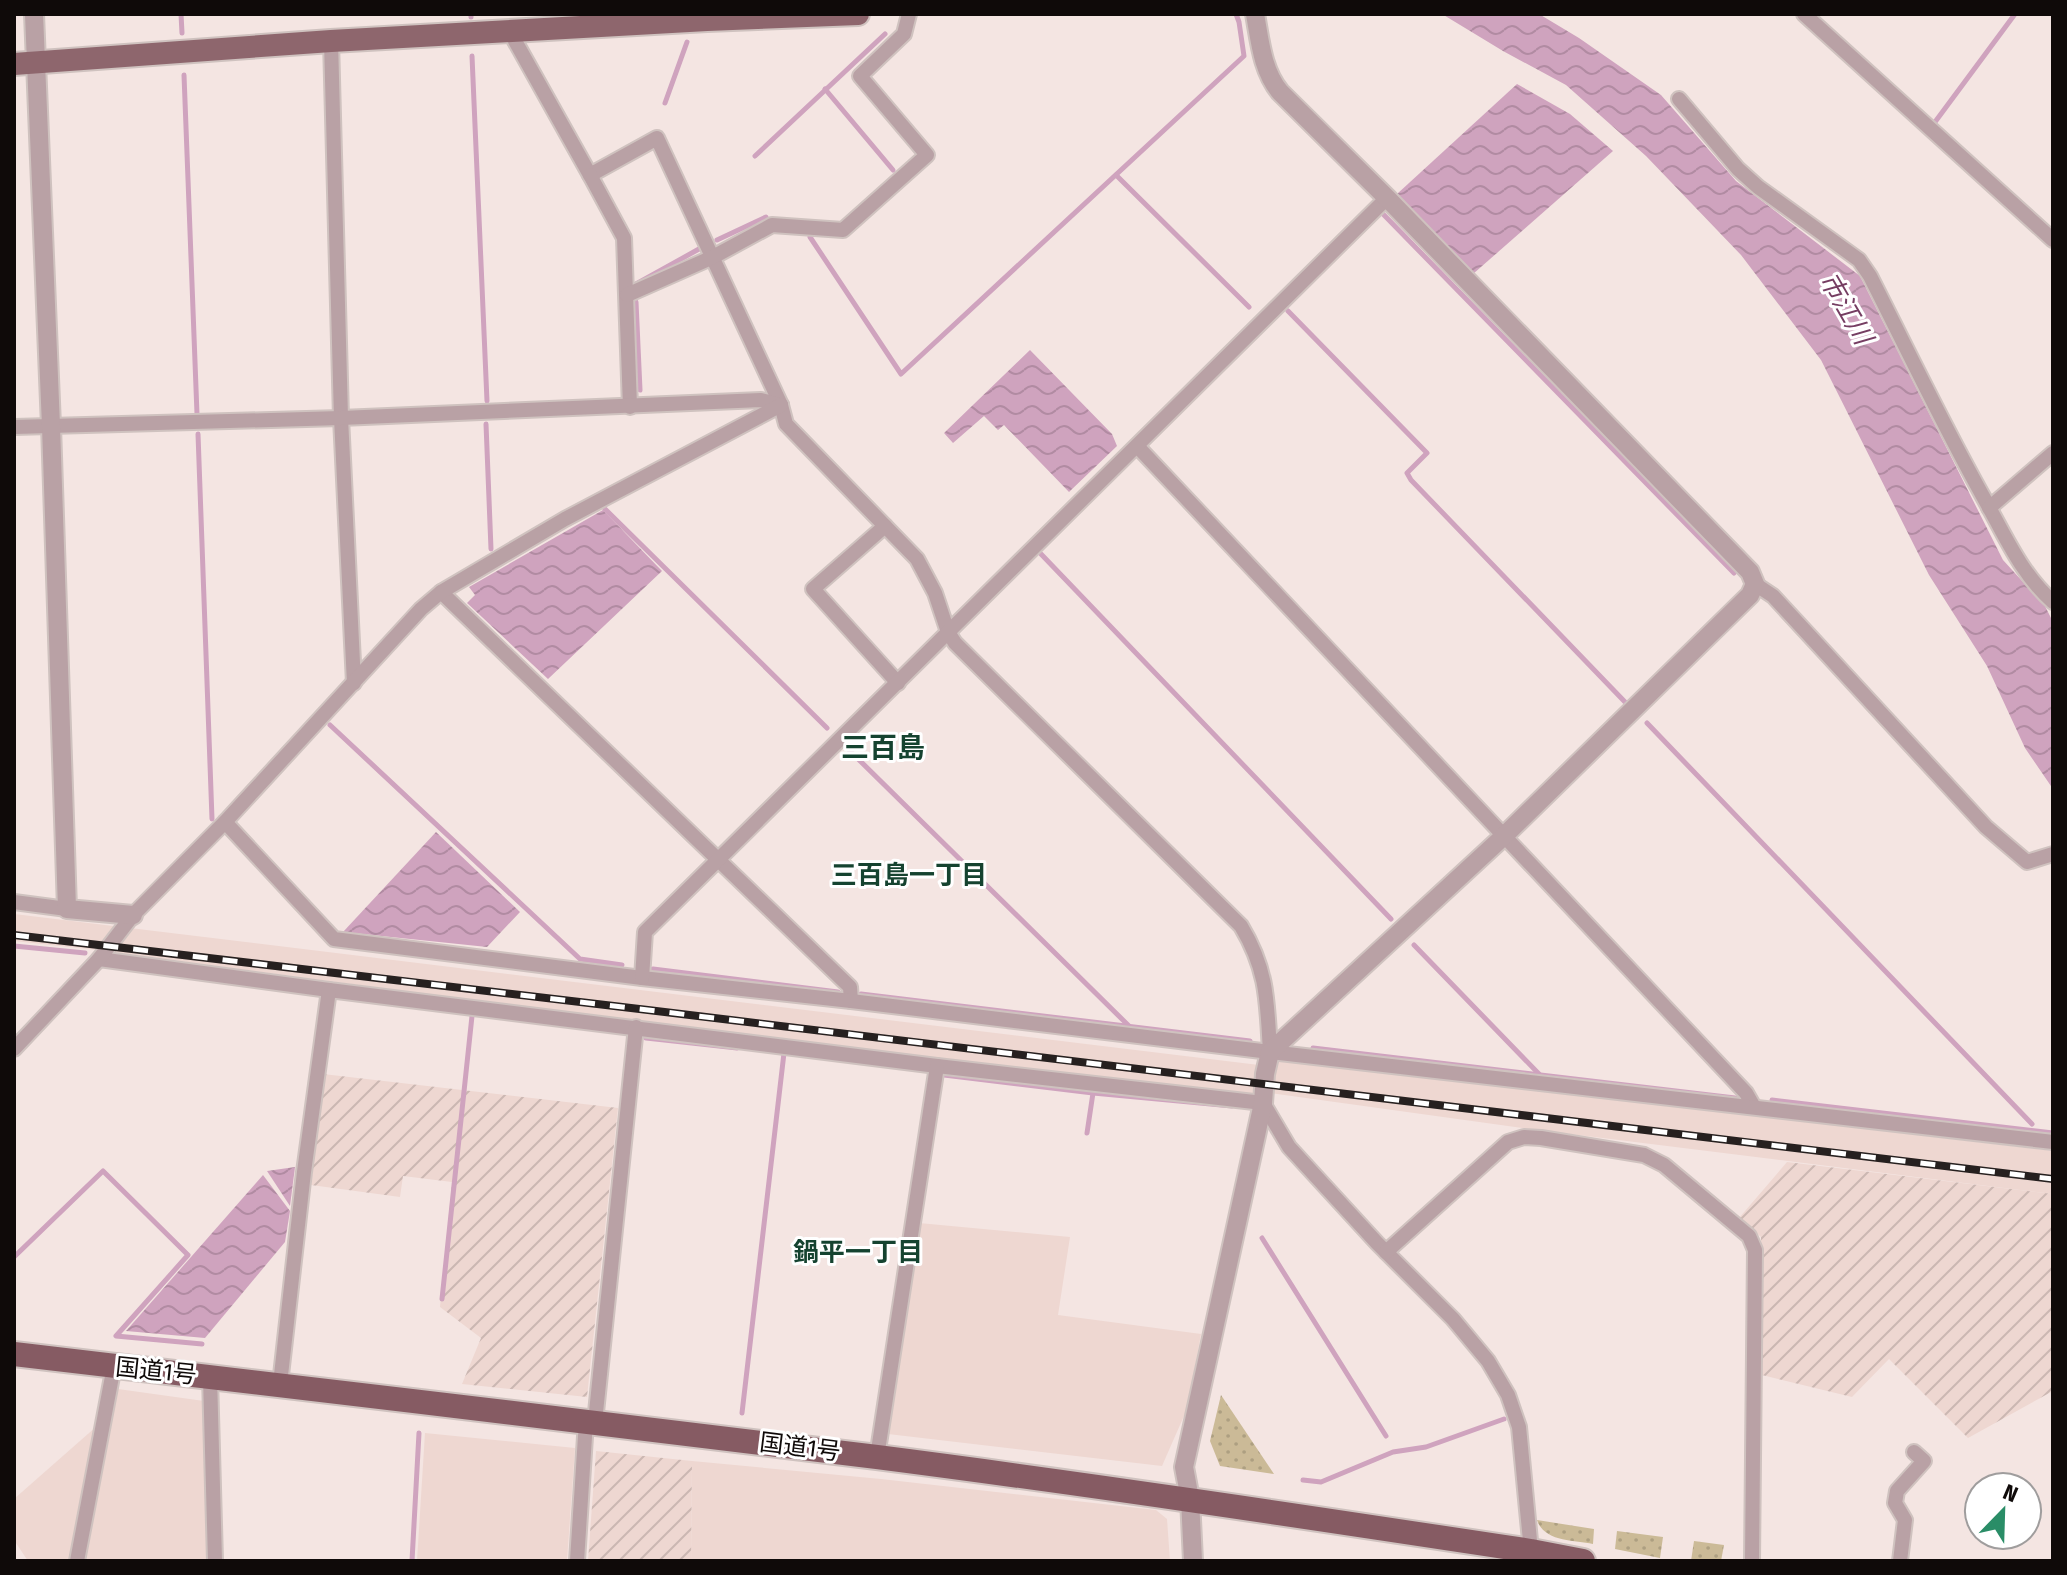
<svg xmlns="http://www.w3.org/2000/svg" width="2067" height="1575" font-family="'Fira Sans Condensed','Noto Sans JP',sans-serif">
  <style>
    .built { fill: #eed7d1 }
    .industrial { fill: url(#industrial-furrows) }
    .garden { fill: url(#garden-dots) }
    .water { fill: url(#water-waves) }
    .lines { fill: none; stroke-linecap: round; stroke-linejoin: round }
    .stream { stroke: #cfa3be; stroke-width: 5 }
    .minor-casing { stroke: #cfc2bf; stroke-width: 18 }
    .tertiary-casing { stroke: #cfc2bf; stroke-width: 22 }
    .primary-casing { stroke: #cfc2bf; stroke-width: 26 }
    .trunk-casing { stroke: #cfc2bf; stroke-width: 28 }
    .minor { stroke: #b9a1a5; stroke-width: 14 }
    .tertiary { stroke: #b9a1a5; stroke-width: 18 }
    .primary { stroke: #8e666d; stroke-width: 22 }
    .trunk { stroke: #865b63; stroke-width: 24 }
    .rail-casing { stroke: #26201f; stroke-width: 8 }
    .rail { stroke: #fff; stroke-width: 5; stroke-dasharray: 15; stroke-linecap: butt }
    .labels { text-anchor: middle; stroke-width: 6; stroke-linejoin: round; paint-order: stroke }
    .street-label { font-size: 24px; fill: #0f0a09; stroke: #fff }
    .water-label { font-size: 26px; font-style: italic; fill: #753d62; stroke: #fff }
    .neighbourhood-label { font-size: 26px; font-weight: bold; fill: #154330; stroke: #fff }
    .quarter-label { font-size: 28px; font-weight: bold; fill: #154330; stroke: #fff }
  </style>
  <defs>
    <pattern id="industrial-furrows" width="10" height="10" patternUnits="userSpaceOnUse" patternTransform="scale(2)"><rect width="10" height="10" fill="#eed7d1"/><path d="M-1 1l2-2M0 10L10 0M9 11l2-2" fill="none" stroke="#cbb7b2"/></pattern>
    <pattern id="garden-dots" width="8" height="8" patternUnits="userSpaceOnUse" patternTransform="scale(2)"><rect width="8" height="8" fill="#cbba97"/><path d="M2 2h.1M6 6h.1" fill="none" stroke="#ad9f81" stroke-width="1.8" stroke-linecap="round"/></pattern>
    <pattern id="water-waves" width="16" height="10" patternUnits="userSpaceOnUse" patternTransform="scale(2)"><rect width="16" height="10" fill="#cfa3be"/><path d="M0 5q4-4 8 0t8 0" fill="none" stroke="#b18ba2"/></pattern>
  </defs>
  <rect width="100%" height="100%" fill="#f4e5e2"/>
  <g class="built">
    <polygon points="14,914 1259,1065 1281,1060 2053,1151 2053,1194 1530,1129 1270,1093 1255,1096 634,1022 98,950 14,941"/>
    <polygon points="919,1223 1070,1237 1058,1315 1201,1334 1187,1409 1162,1466 888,1434"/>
    <polygon points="118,1389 204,1401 208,1560 85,1560"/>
    <polygon points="97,1426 71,1561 28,1561 14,1540 14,1499"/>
    <polygon points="425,1433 575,1448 567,1561 417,1561"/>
    <polygon points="692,1461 881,1479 1156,1510 1167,1519 1170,1561 691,1561"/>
  </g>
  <g class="industrial">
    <polygon points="323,1074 618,1108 587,1397 462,1384 481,1338 440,1307 452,1182 403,1176 400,1197 311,1185"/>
    <polygon points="1787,1162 2053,1194 2053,1391 1968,1438 1889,1359 1852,1397 1762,1375 1761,1237 1739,1218"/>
    <polygon points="596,1451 692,1461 691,1561 588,1561"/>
  </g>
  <g class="garden">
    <polygon points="1221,1395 1274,1474 1220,1466 1210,1441"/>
    <path d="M 1537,1520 L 1594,1529 L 1593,1544 C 1574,1540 1544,1542 1537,1520 Z"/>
    <polygon points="1617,1531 1663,1537 1660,1558 1615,1549"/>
    <polygon points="1694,1541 1724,1545 1721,1561 1691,1561"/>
  </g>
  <g class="water">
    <polygon points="1442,14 1539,14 1579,38 1661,95 1736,181 1860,276 2003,560 2045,606 2052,620 2053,789 2025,748 1987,666 1929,575 1821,360 1741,255 1646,156 1566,85 1503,51"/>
    <polygon points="1517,84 1570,114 1613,151 1473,274 1397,194"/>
    <polygon points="1030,350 1112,434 1117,446 1069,492 1004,425 998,430 984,416 953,443 944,433"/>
    <polygon points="603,510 662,571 548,679 467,603 475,595 469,587"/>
    <polygon points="436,832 520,912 487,947 343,932"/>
    <polygon points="295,1167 290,1206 267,1171"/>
    <polygon points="263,1175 290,1211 285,1242 205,1338 126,1331"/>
  </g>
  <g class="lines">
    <g class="stream">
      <polyline points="181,14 182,33"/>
      <polyline points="471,14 471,17"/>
      <polyline points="472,56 487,401"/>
      <polyline points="184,75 197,414"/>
      <polyline points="825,89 893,170"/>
      <polyline points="665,103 687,42"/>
      <polyline points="1935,122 2015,14"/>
      <polyline points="755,156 885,34"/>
      <polyline points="1116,175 1249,307"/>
      <polyline points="1384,215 1734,573"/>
      <polyline points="810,237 901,374 1244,56 1239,22 1236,14"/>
      <polyline points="717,240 766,217"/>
      <polyline points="636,284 699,249"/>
      <polyline points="636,302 640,390"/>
      <polyline points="1288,311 1427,453 1407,473 1411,480 1625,702"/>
      <polyline points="486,424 491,549"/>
      <polyline points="198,434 212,819"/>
      <polyline points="605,509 827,728"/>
      <polyline points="1041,554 1391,919"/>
      <polyline points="1647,723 2032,1124"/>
      <polyline points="330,725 580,959 622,965"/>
      <polyline points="847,748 1129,1026"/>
      <polyline points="1414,945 1539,1074"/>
      <polyline points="14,946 85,953"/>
      <polyline points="653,969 838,992"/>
      <polyline points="861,994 1250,1041"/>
      <polyline points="646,1038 737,1048"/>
      <polyline points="1313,1048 1735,1098"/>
      <polyline points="944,1075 1093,1093 1232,1106"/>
      <polyline points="1772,1100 2053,1133"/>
      <polyline points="1087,1133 1093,1093"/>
      <polyline points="1262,1238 1386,1436"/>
      <polyline points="14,1257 103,1171 188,1255 116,1336 202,1344"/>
      <polyline points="442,1299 472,1016"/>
      <polyline points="742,1413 784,1053"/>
      <polyline points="1303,1480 1321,1482 1393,1452 1426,1447 1504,1419"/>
      <polyline points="412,1561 419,1433"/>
    </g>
    <g class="minor-casing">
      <g id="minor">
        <polyline points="1804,14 2053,240"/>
        <path d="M 510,32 L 590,175 L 657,138 L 781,405 L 786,424 L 917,559 L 935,593 L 948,632 L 955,643 L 1241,926 C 1268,971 1267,1002 1270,1052"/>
        <polyline points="331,41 341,418 354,683"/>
        <path d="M 1679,99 L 1738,169 L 1758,187 L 1859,260 L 1870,276 C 1908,351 1944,427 1985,500 C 2005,536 2022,575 2053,602"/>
        <polyline points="590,175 624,238 630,407"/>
        <polyline points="627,295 713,257 772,225 843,230 927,155 860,76 904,34 909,14"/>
        <polyline points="14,427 341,418 761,400 781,405"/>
        <polyline points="1137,446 1746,1093 1754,1107"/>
        <polyline points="1989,508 2053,453"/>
        <polyline points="885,526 813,589 898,683"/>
        <polyline points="1755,584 1773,596 1986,827 2027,862 2053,854"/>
        <polyline points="441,592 850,987 851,1001"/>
        <polyline points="225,822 334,939 642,978 851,1001 1270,1052 2053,1142"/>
        <polyline points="14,902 67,909"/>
        <polyline points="99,959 329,990 937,1066 1263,1103 1289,1147 1377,1243 1453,1319 1488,1361 1508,1395 1519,1427 1531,1551"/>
        <polyline points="642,978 645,932 1387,198"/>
        <polyline points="14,1049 99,959 133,915 225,822 421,609 441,592 565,519 781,405"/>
        <polyline points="1386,1252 1508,1142 1524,1137 1541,1138 1644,1155 1664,1165 1749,1236 1755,1250 1752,1561"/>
        <polyline points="210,1377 215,1561"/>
        <polyline points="280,1384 304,1172 329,990"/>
        <polyline points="595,1422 636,1027"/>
        <polyline points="877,1457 937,1066"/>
        <polyline points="77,1561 114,1366"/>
        <polyline points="577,1561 586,1421"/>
        <polyline points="1900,1561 1905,1520 1895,1503 1897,1491 1924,1461 1914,1452"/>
      </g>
    </g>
    <g class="tertiary-casing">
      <g id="tertiary">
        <polyline points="34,14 51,426 67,909 133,915"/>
        <path d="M 1193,1561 L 1190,1499 L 1184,1467 L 1263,1103 L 1265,1074 L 1270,1052 L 1504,836 L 1750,595 L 1755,584 L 1750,572 L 1387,198 L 1280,92 C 1262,70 1260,41 1255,14"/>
      </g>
    </g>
    <g class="primary-casing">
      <polyline id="primary" points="14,64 331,41 707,20 858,14"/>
    </g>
    <g class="trunk-casing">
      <path id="trunk" d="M 14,1354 C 302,1389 589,1420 877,1457 C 1095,1485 1313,1518 1531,1551 L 1583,1561"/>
    </g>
    <use href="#minor" class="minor"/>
    <use href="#tertiary" class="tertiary"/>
    <use href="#primary" class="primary"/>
    <use href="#trunk" class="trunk"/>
    <g class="rail-casing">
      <polyline id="rail" points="14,935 648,1010 2053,1179"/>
    </g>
    <use href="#rail" class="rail"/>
  </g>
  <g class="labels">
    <g class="street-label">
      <text transform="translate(156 1371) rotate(6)" y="8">国道1号</text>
      <text transform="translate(800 1447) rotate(7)" y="8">国道1号</text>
    </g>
    <g class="water-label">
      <text transform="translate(1846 308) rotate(60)" y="9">市江川</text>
    </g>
    <g class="neighbourhood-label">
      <text x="909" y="884">三百島一丁目</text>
      <text x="858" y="1261">鍋平一丁目</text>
    </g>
    <g class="quarter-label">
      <text x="883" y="757">三百島</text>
    </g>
  </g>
  <rect width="2067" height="1575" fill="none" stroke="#0f0a09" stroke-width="32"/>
  <g transform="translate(2003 1511) rotate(23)"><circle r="38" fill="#ffffff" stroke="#9f9d9d" stroke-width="2"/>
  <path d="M0-6L14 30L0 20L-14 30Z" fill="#2a8d67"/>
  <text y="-12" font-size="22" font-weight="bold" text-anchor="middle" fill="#0f0a09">N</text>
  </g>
</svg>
